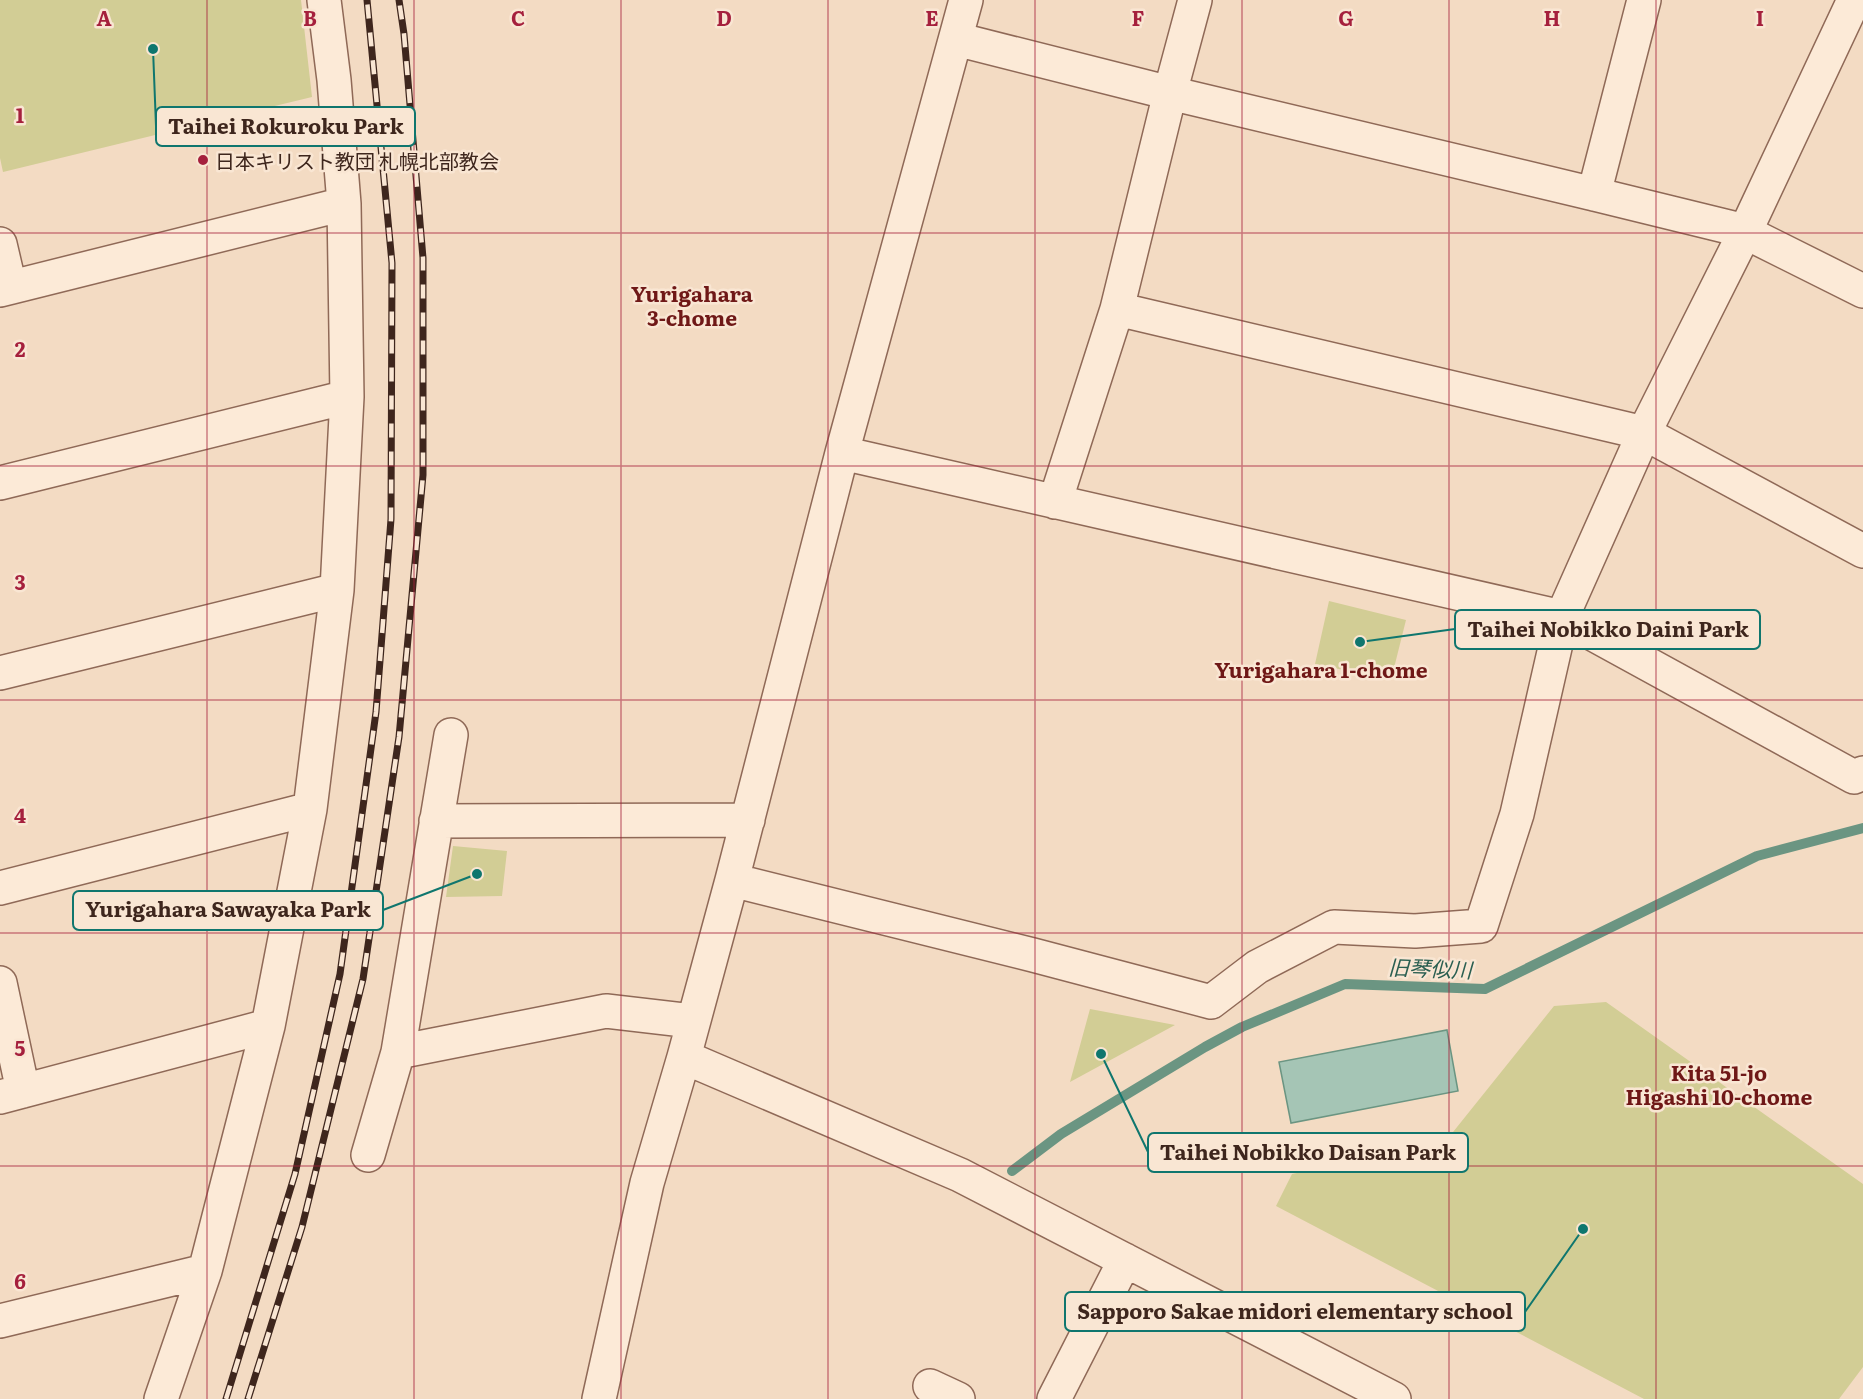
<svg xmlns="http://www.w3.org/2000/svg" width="1863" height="1399" viewBox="0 0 1863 1399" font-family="Literata,'Noto Sans JP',serif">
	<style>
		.green { fill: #d2cd95 }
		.water { fill: #a5c5b5; stroke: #6b9582; stroke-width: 1.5 }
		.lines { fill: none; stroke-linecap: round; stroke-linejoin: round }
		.stream { stroke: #6b9582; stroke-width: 10 }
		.minor-casing { stroke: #8f6957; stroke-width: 36 }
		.minor { stroke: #fcead7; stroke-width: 33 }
		.rail-casing { stroke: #3e261d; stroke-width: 7 }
		.rail { stroke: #f9e6d3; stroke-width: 4.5; stroke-dasharray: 14; stroke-linecap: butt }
		.grid { fill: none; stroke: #a5203d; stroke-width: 1.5; stroke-opacity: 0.55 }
		.poi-dot { fill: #a5203d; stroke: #f9e6d3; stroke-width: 2 }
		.labels { text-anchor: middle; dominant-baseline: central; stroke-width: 5; stroke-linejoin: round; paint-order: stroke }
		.poi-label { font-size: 20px; fill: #3e261d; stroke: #f9e6d3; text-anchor: start }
		.neighbourhood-label { font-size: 21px; font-weight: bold; fill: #6f1817; stroke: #f9e6d3 }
		.water-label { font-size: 21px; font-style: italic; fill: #2b5f51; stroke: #f9e6d3 }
		.grid-label { font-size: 20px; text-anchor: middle; font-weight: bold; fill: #a5203d; stroke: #f9e6d3; stroke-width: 5; stroke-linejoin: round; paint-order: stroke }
		.leader { fill: none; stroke: #0f766e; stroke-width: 2 }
		.callout-dot { fill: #0f766e; stroke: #f9e6d3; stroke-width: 2 }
		.callout { fill: #f9e6d3; stroke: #0f766e; stroke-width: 2 }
		.callout-label { font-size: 21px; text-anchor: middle; font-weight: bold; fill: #3e261d }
	</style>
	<rect width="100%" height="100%" fill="#f3dbc3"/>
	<!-- green -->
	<path class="green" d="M0,0H301L312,97L3,172L0,158Z
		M1329,601L1406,620L1391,680L1315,664Z
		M453,846L507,851L502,896L446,897Z
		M1606,1002L1863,1184V1367L1839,1399H1644L1276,1206L1292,1174L1445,1142L1554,1006Z
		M1090,1009L1175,1025L1070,1082Z"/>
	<!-- water -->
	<path class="water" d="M1447,1030L1458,1091L1291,1123L1279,1062Z"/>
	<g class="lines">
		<!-- stream -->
		<path class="stream" d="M1012,1171L1061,1134L1205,1047L1242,1027L1345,984L1485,989L1757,856L1863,828"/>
		<defs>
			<path id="minor" d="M956,39L1170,93L1594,194L1741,230L1863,291
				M1594,194L1644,0
				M0,244L10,287
				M0,290L344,204
				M1117,309L1644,433L1863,551
				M842,453L1562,617L1854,777L1863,773
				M0,483L347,397
				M1055,502L1117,309L1170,93L1195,0
				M0,673L337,590
				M436,821L748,820
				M732,880L1033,955L1211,1002L1257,967L1334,927L1415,931L1481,926L1517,814L1562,617L1644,433L1745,232L1854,0
				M0,888L310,809
				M0,983L23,1091
				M398,1052L606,1011L692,1021
				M684,1057L960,1175L1394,1399
				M0,1097L268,1026
				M368,1155L398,1052L451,735
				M0,1321L205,1271
				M930,1386L958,1399
				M161,1399L205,1271L268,1026L310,809L337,590L347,397L344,204L334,80L324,0
				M599,1399L647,1183L684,1057L732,880L842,453L966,0
				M1054,1399L1125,1260"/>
		</defs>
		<!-- minor casing -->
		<use href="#minor" class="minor-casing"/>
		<!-- minor -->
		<use href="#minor" class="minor"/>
		<defs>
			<path id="rail" d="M226,1399L295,1174L340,974L376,712L391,519L392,263L367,0
				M248,1399L302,1227L363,979L399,737L423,475V258L404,34L399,0"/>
		</defs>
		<!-- rail casing -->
		<use href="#rail" class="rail-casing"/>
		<!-- rail -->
		<use href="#rail" class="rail"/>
	</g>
	<!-- grid -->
	<path class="grid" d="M207,0V1399M414,0V1399M621,0V1399M828,0V1399M1035,0V1399M1242,0V1399M1449,0V1399M1656,0V1399M0,233H1863M0,466H1863M0,700H1863M0,933H1863M0,1166H1863"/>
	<!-- markers -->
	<circle class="poi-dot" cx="203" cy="160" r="6"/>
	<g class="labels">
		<!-- poi labels -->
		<g class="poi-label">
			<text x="215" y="160">日本キリスト教団 札幌北部教会</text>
		</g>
		<!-- neighbourhood labels -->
		<g class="neighbourhood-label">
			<text x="692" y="292">Yurigahara<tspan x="692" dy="24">3-chome</tspan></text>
			<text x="1321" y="668">Yurigahara 1-chome</text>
			<text x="1719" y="1071">Kita 51-jo<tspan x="1719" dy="24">Higashi 10-chome</tspan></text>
		</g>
		<!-- water labels -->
		<g class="water-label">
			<text transform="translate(1430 967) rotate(2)">旧琴似川</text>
		</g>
	</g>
	<g class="grid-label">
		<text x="104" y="26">A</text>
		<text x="310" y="26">B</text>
		<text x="518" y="26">C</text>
		<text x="724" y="26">D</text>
		<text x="932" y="26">E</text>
		<text x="1138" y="26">F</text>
		<text x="1346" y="26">G</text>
		<text x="1552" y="26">H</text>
		<text x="1760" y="26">I</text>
		<text x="20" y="123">1</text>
		<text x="20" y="357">2</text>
		<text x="20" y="590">3</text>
		<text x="20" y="823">4</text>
		<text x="20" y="1056">5</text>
		<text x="20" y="1289">6</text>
	</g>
	<!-- callouts -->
	<path class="leader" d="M153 49L156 126M1360 642L1455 629M477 874L383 910M1101 1054L1148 1152M1583 1229L1525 1312"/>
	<g class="callout-dot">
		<circle cx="153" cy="49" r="6"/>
		<circle cx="1360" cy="642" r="6"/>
		<circle cx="477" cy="874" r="6"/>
		<circle cx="1101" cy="1054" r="6"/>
		<circle cx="1583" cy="1229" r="6"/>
	</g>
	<g class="callout">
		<rect x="156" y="107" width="259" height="39" rx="6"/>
		<rect x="1455" y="610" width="305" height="39" rx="6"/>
		<rect x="73" y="891" width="310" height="39" rx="6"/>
		<rect x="1148" y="1133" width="320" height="39" rx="6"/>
		<rect x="1065" y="1292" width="460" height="39" rx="6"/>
	</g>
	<g class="callout-label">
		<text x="286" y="134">Taihei Rokuroku Park</text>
		<text x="1608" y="637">Taihei Nobikko Daini Park</text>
		<text x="228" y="917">Yurigahara Sawayaka Park</text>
		<text x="1308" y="1160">Taihei Nobikko Daisan Park</text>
		<text x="1295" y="1319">Sapporo Sakae midori elementary school</text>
	</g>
</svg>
